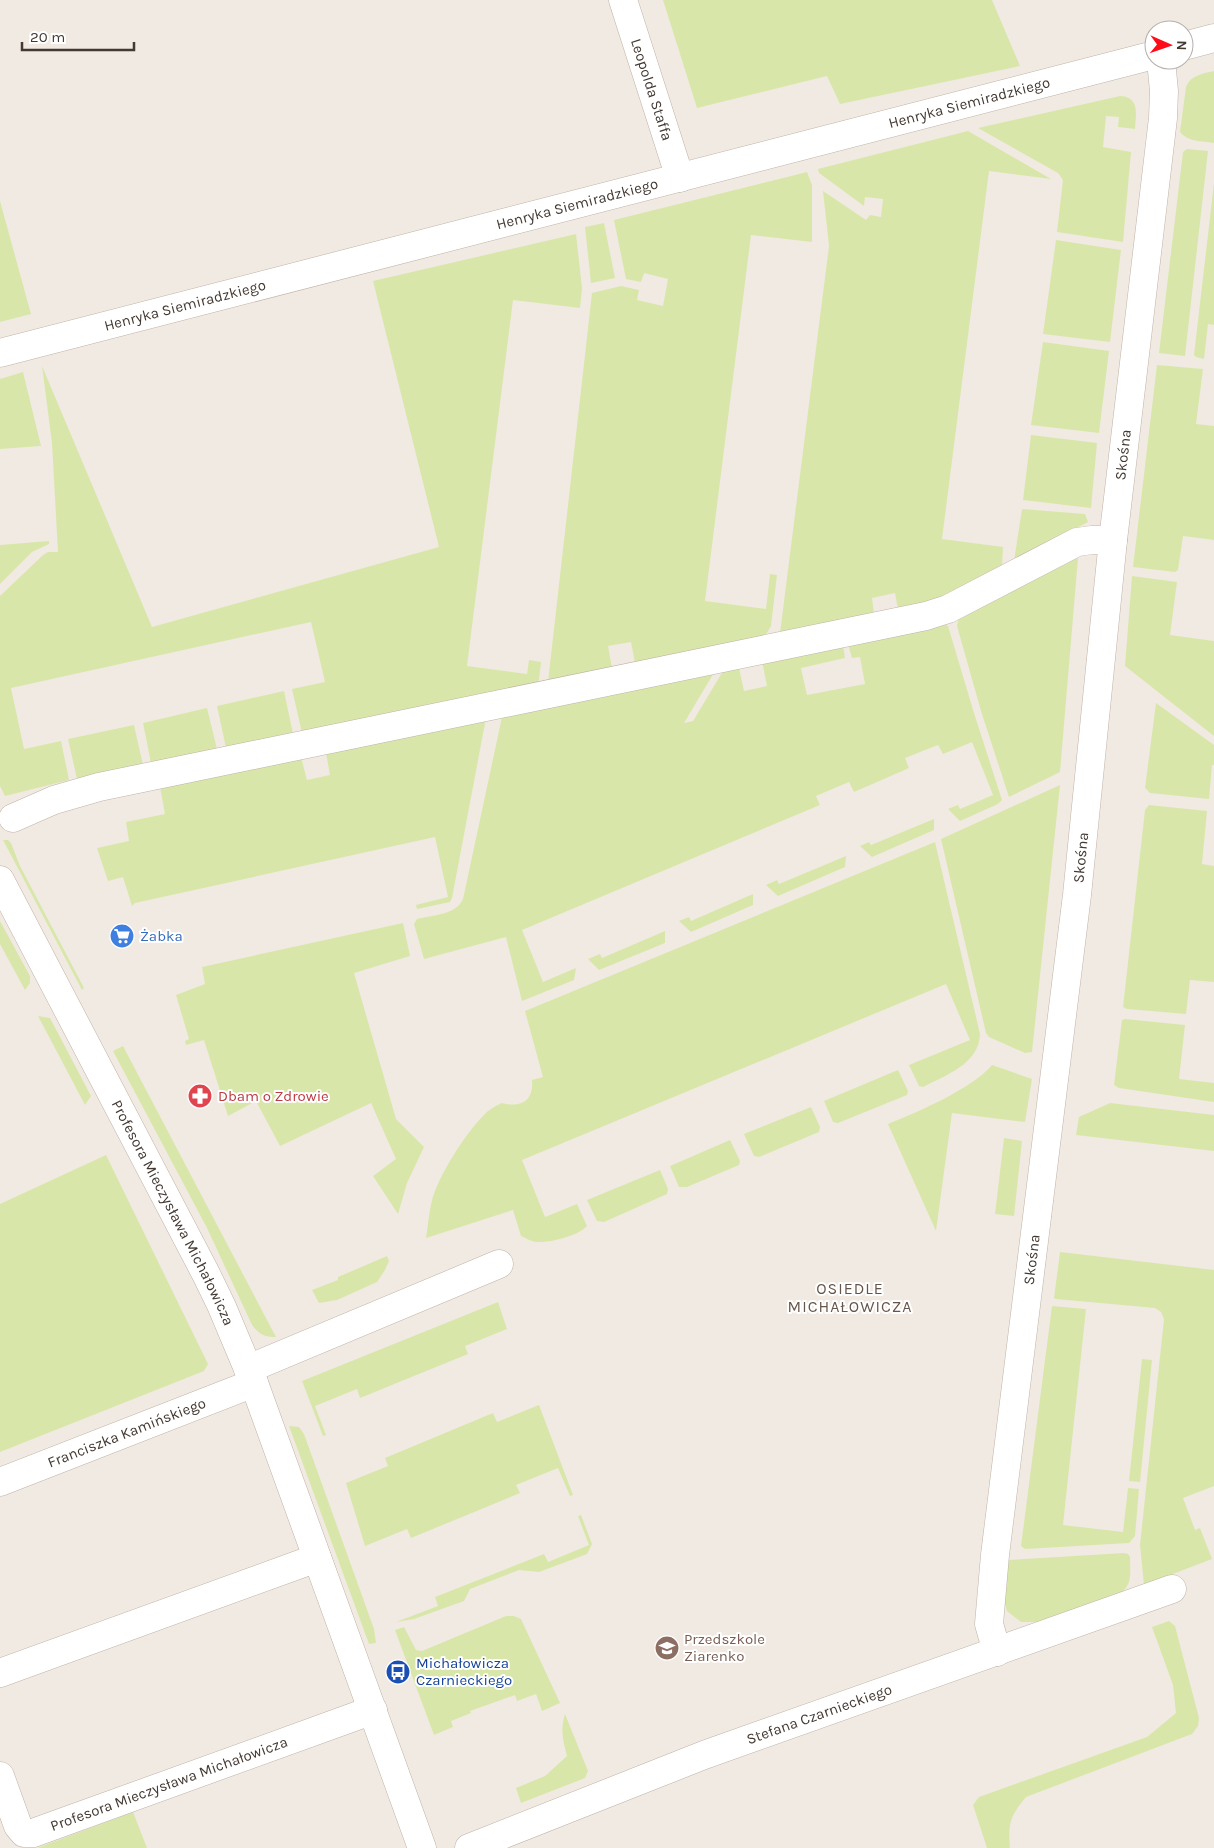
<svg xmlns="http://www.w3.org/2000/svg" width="1214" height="1848" viewBox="0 0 1214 1848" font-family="Karla,sans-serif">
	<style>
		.green { fill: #d8e7a9 }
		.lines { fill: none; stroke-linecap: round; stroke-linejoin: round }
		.pedestrian-casing { stroke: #c0b2a8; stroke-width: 29 }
		.minor-casing { stroke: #c0b2a8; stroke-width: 29 }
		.tertiary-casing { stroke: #c0b2a8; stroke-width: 29 }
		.pedestrian { stroke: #fff; stroke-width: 28 }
		.minor { stroke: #fff; stroke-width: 28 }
		.tertiary { stroke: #fff; stroke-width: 28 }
		.labels { text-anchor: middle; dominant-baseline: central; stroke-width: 4; stroke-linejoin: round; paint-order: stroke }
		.street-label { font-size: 15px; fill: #433933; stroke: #fff }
		.shop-label { font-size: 15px; fill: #366cbe; stroke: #fff; text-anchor: start }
		.health-label { font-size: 15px; fill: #be3a42; stroke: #fff; text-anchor: start }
		.education-label { font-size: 15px; fill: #785e54; stroke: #fff; text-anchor: start }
		.transit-label { font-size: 15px; fill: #164399; stroke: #fff; text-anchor: start }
		.neighbourhood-label { font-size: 16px; letter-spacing: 1px; fill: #66554a; stroke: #fff }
	</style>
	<rect width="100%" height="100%" fill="#f1eae2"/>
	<!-- green -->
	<path class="green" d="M663,0H992L1020,66L840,104L827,76L697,108Z
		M1214,71V143C1202,141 1188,142 1180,132L1186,87C1191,75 1202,74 1214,71Z
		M1120,96C1140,97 1136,114 1135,129L1118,127L1119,117L1106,116L1103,147L1131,152L1123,242L1057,232L1063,180L1058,173L978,128Z
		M968,131L1051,179L989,171L942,539L1003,547L1002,566L936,600L898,609L895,593L872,598L874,614L780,633L829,246L823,191L866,220L870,215L881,217L883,199L865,197L864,206L819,173L818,169Z
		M1187,149L1208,151L1185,356L1159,353L1183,152Z
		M807,172L812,185V242L751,235L705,601L766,609L770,574L777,575L771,626L767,633L760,637L635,663L631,642L608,646L612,668L548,682L592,293L621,286L639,290L637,300L663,306L668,279L644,273L641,282L626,279L614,220Z
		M1214,183V325L1208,324L1204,359L1196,357L1194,355Z
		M0,201L31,314L0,322Z
		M604,223L615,278L591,283L585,227Z
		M576,234L582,288L580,308L513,300L467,666L527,674L529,660L541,662L539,680L535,684L302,733L292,689L325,682L311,622L11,688L24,749L61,741L69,780L5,796L0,786V596L43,555L48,552H58L52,443L42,366L152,627L439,547L373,281Z
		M1056,240L1121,250L1110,342L1043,334Z
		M1043,342L1109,351L1099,433L1031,425Z
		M1157,365L1203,369L1196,424L1214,426V540L1183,536L1178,570L1175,572L1133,567Z
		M23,372L41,446L0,449V379Z
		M1031,435L1097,443L1091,508L1023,500Z
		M1022,509L1085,514L1088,522L1014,561Z
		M49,541V544L32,552L0,584V545Z
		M1078,558L1060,772L1009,797L981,711L957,626L959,617L1051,569Z
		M1132,576L1177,582L1170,635L1214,641V736L1125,666Z
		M942,623L948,626L974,713L1002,800L998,804L960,821L948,809L958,805L960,809L993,795L972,742L943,754L938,745L905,758L909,768L854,792L849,782L816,796L820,805L522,930L543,982L576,968L574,980L522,1001L506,937L424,959L414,924L417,919C433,915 456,915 463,899L502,717L715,671L684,723L693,721L723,671L739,668L744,691L767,686L762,661L843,645L845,658L801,668L807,695L865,684L860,657L852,658L848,644Z
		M284,691L293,734L226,748L217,706Z
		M1156,703L1214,745V765H1212L1209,799L1150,793L1145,788Z
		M207,708L217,749L151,763L143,723Z
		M486,718L452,898L450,902L417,909L416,905L448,897L435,837L135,903L132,906L123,877L108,881L97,848L129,841L126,822L165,814L160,787L301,757L307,780L330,775L326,753Z
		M134,725L143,765L77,779L68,739Z
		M1060,785L1032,1052L1025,1053L989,1037L986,1033L941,839Z
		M1149,805L1207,811L1202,864L1214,866V982L1190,980L1186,1014L1127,1009L1123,1007L1145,810Z
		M934,819V830L872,857L860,846L869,842L871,845Z
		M3,840H8L11,843L20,866L84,988L82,990Z
		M935,842L980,1034C979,1064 946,1075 923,1087L919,1086L909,1065L970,1040L946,984L522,1160L545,1217L577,1204L587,1226C579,1236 544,1245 532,1241C528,1240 524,1237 521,1236L513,1210L426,1238C428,1226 429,1212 432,1200C439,1175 465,1134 483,1116C488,1110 495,1106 502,1103C521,1108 534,1101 532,1080L543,1077L525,1011Z
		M846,856L845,867L778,896L766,885L777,880L779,884Z
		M753,894V905L691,932L679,921L689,917L691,921Z
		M0,921L30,976V983L25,990L0,944Z
		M403,923L410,956L354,973L396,1119L424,1147L407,1183L398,1214L373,1176L396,1159L371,1103L280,1146L256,1101L228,1116L204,1040L186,1045L185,1041L189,1039L176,995L205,984L202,967Z
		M665,931V943L599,970L588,959L600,954L602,958Z
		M38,1016L50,1018L91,1096L85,1105Z
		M1125,1019L1185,1025L1179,1079L1214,1083V1102L1119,1088L1114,1085L1122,1020Z
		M123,1046L276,1337C264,1337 259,1334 252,1325L207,1228L113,1051Z
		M992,1065L1032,1079L1025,1122L952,1113L936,1231L888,1124C918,1112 973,1088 992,1065Z
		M898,1070L908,1091L907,1095L838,1123L833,1122L824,1101Z
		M1110,1103L1214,1115V1151L1076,1135L1079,1117Z
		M811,1107L820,1127L819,1132L759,1157L754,1156L744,1134Z
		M1004,1138L1022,1141L1014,1216L995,1214Z
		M730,1140L740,1161L739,1165L687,1187H679L670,1166Z
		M106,1155L208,1364L204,1371L0,1452V1204Z
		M660,1170L668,1189L667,1194L604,1222L597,1221L587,1200Z
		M1060,1252L1214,1270V1486L1183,1498L1195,1530L1200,1528L1212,1559L1144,1585L1140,1545L1164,1319L1161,1312L1155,1308L1056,1299L1054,1298Z
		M387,1256L389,1261L385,1270L377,1282L337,1300L319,1303L312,1290L338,1280V1277Z
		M498,1302L507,1329L465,1346L468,1354L360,1398L357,1389L315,1406L326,1435L323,1436L302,1381Z
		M1052,1306L1086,1309L1063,1525L1123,1532L1128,1488L1139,1489L1135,1536L1129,1543L1025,1549L1021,1546Z
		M1142,1359L1152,1360L1140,1482L1129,1481Z
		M539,1405L573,1495L570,1496L558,1468L516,1485L520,1493L411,1538L407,1529L365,1546L346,1483L388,1466L385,1458L493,1413L497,1422Z
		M289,1426L299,1427L304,1434L374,1629L376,1643L369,1644Z
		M581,1515L592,1544L587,1554L539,1572L519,1570L470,1589L464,1601L414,1619L396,1622L438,1606L435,1597L544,1554L548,1562L589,1545L578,1516Z
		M1124,1553L1128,1554L1130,1557C1130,1572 1133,1584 1120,1594L1039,1622H1021L1007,1611L1004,1601L1008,1560Z
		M506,1616H514L521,1619L560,1703L542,1711L536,1694L517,1701L515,1695L470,1711L471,1713L451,1721L453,1727L434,1735L395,1630L404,1627L416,1650L422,1651Z
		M1169,1621L1175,1626L1199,1718L1198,1726L1192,1734L1026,1797C1010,1816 1008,1823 1010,1848H987L973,1805L979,1797L1147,1737L1176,1713L1173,1685L1152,1627Z
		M565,1714L588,1771L585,1778L521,1803L516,1788L545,1776L567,1756C563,1741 560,1730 565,1714Z
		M133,1812L147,1848H37Z"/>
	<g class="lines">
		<defs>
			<path id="pedestrian" d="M13,818L54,800L99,787L926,616L948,609L1077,542L1092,540H1113"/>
			<g id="minor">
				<path id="s1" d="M623,0L680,178"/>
				<path d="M1184,46L1214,38"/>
				<path id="s2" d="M0,353L1154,55"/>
				<path d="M248,1369L499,1264"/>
				<path id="s3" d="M0,1482L254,1383"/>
				<path id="s4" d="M997,1652L989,1624L995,1555L1077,895L1113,540L1163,118L1164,91L1161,60"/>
				<path d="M0,1673L317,1558"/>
				<path id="s5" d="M0,1776L18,1826L24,1833H33L373,1710"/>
				<path id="s6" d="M469,1848L704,1755L1172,1589"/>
			</g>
			<g id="tertiary">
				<path id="s7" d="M0,880L206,1274L222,1307L254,1383L422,1848"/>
			</g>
		</defs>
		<!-- pedestrian casing -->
		<use href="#pedestrian" class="pedestrian-casing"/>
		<!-- minor casing -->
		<use href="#minor" class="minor-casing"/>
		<!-- tertiary casing -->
		<use href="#tertiary" class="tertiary-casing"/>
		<!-- pedestrian -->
		<use href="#pedestrian" class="pedestrian"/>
		<!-- minor -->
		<use href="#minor" class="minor"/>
		<!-- tertiary -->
		<use href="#tertiary" class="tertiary"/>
	</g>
	<!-- icons -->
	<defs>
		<symbol id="supermarket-disc" viewBox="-11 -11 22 22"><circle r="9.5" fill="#3f7fe0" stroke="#fff"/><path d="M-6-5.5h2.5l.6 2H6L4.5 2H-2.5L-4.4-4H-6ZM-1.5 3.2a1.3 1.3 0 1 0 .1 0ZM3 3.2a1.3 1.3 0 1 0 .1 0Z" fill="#fff"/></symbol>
		<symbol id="pharmacy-disc" viewBox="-11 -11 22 22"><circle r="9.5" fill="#e0444e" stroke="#fff"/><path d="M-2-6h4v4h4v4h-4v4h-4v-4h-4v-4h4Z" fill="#fff"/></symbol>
		<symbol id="school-disc" viewBox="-11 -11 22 22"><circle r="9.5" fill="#8d6e63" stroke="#fff"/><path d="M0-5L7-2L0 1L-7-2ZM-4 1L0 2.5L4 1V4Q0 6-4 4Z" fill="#fff"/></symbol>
		<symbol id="bus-disc" viewBox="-11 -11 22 22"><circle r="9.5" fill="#1a4fb4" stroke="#fff"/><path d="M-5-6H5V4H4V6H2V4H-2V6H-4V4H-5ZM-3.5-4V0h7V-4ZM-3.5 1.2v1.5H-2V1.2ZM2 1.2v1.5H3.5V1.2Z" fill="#fff"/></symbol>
	</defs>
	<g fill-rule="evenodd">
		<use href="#supermarket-disc" x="108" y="922" width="28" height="28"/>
		<use href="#pharmacy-disc" x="186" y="1082" width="28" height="28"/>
		<use href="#school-disc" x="653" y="1634" width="28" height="28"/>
		<use href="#bus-disc" x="384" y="1658" width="28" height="28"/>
	</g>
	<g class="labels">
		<!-- street labels -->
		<g class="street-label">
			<text stroke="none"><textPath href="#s1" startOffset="94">Leopolda Staffa</textPath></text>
			<text stroke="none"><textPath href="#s2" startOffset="1001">Henryka Siemiradzkiego</textPath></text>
			<text stroke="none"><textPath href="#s2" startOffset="596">Henryka Siemiradzkiego</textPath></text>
			<text stroke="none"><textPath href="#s2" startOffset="191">Henryka Siemiradzkiego</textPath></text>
			<text stroke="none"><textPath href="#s4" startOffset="1206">Skośna</textPath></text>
			<text stroke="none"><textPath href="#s4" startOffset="801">Skośna</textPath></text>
			<text stroke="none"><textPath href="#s7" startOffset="375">Profesora Mieczysława Michałowicza</textPath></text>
			<text stroke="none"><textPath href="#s4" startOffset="396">Skośna</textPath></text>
			<text stroke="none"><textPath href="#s3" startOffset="136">Franciszka Kamińskiego</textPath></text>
			<text stroke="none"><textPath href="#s6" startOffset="375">Stefana Czarnieckiego</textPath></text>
			<text stroke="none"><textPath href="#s5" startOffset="216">Profesora Mieczysława Michałowicza</textPath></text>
		</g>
		<!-- shop labels -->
		<g class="shop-label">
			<text x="140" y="936">Żabka</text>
		</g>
		<!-- health labels -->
		<g class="health-label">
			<text x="218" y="1096">Dbam o Zdrowie</text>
		</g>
		<!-- education labels -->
		<g class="education-label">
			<text x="684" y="1639">Przedszkole<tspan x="684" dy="17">Ziarenko</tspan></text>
		</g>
		<!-- transit labels -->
		<g class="transit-label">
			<text x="416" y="1663">Michałowicza<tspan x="416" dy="17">Czarnieckiego</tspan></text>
		</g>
		<!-- neighbourhood labels -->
		<g class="neighbourhood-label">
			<text x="850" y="1288">OSIEDLE<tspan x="850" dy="18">MICHAŁOWICZA</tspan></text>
		</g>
	</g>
	<!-- north arrow -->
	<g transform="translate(1169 45) rotate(92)"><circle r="24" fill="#ffffff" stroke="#b4b0ad"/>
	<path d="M0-4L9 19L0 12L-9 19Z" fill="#fe0c18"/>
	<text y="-8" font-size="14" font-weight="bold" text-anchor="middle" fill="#433933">N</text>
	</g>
	<!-- scale -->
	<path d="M22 42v8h112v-8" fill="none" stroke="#433933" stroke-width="2.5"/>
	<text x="30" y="42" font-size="15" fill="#433933" stroke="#ffffff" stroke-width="4" paint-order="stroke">20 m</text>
</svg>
